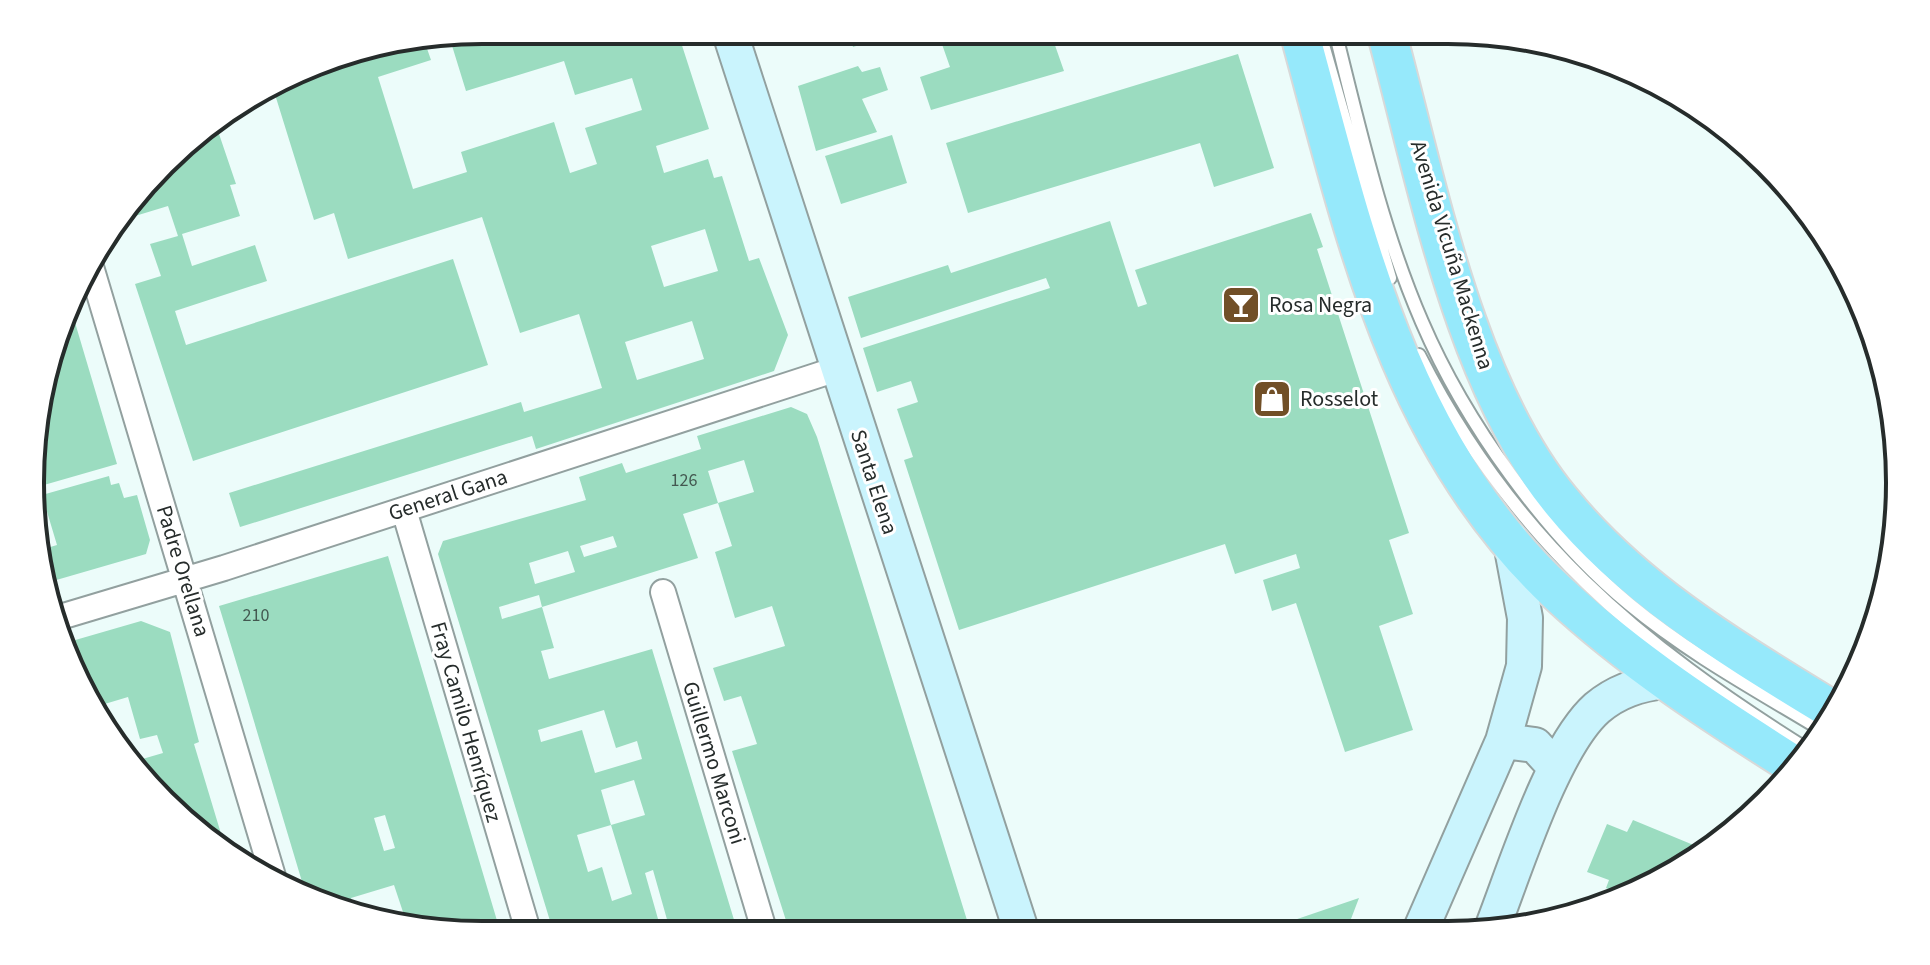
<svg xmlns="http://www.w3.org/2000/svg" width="1930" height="965" viewBox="0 0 1930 965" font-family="'Source Sans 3',sans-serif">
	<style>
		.building { fill: #9bdcc0; fill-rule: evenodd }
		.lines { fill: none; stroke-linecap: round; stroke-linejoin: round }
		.lane-casing { stroke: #92a09f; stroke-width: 16 }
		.street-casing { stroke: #92a09f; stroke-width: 28 }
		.secondary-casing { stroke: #92a09f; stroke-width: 38 }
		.primary-casing { stroke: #d8d9d9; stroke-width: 42 }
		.lane { stroke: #fff; stroke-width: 12 }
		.street { stroke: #fff; stroke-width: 24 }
		.secondary { stroke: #caf4fd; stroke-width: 34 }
		.primary { stroke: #96e9fb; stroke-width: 38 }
		.labels { text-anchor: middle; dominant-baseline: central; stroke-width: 6; stroke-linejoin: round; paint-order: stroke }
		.number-label { font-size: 18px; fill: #435850 }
		.street-label { font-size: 22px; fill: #262c2b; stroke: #fff }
		.poi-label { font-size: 22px; fill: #262c2b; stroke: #fff; text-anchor: start }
		.rim { fill: none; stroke: #262c2b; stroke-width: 4 }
	</style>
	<rect width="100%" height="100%" fill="#ecfcfa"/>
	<!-- building -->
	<path class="building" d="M482,30H677L709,129L656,146L664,173L708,159L714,178L722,176L749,261L759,258L788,335L774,371L536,449L532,436L240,527L229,493L521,402L524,412L602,388L579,314L520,333L482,217L348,259L334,213L314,220L273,88L337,54L424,40L431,60L378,77L413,189L467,172L461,152L554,122L570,173L597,164L585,128L642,110L632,78L575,95L564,61L466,91L449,36ZM705,229L718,271L664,287L651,246ZM692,321L704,359L637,380L625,342Z
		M849,30H903V31L853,47Z
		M937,30L1050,31L1064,71L931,110L920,77L950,67Z
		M1238,54L1274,168L1214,187L1200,143L968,213L946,143Z
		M858,66L862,72L880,67L888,90L862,99L877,132L816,151L798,86Z
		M224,115L226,123L201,131L207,124Z
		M218,131L236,184L230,185L240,216L182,234L192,266L255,245L267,281L175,311L186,345L453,259L488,365L193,461L135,284L161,276L150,244L178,236L168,206L122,220L194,139Z
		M892,135L907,183L841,204L825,156Z
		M1311,213L1323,247L1317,249L1409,533L1389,540L1413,614L1379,626L1413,730L1345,752L1296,603L1272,611L1263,580L1300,568L1296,554L1235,574L1225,544L959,630L904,460L913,457L897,409L918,402L911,381L877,392L863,348L1050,288L1046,278L861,338L848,297L948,265L951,273L1110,221L1138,307L1147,304L1135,270Z
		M71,309L117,464L37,487L39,394Z
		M791,407L807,414L817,437L971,933H790L732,751L757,744L741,696L724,701L713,668L785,646L772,606L735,618L715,552L732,546L718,503L683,514L698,558L542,607L554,648L541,651L549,679L652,649L738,933H685L681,919L668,923L653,870L645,873L660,926L641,934H554L438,554L443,541L586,500L579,477L622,463L626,473L701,449L697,436ZM744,460L754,492L718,503L708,471ZM613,536L617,547L584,557L580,546ZM568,551L575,572L535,584L529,563ZM539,595L542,607L502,619L499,607ZM604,710L616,748L637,741L642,759L595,773L582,730L541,742L538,730ZM634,780L645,815L611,825L601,790ZM611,825L632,894L612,901L602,867L588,872L577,835Z
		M109,476L111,485L119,483L124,498L137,495L150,540L146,554L46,583L37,551L57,545L42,495Z
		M388,556L459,793L501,934H453L406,921L394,885L351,898L354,908L306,895L244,688L219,606ZM385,815L395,848L384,851L374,818Z
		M141,621L170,632L199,742L194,744L225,847L162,802L144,777L139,760L163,753L157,735L140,739L128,697L98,706L100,715L76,682L65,643Z
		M1633,820L1708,851L1624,896L1606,888L1609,880L1587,872L1607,824L1627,832Z
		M1359,898L1346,932H1262V931Z"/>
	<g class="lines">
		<defs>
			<path id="lane" d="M1319,31L1390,278
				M1335,31C1359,127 1382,230 1422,322C1465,422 1545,534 1629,604C1688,653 1756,690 1822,730
				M1419,355C1511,537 1638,644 1808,750"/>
			<path id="street" d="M89,260L275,883
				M404,510L529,934
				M663,592L765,933
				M57,618L224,568L837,369"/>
			<path id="secondary" d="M729,30L1022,933
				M1503,741L1535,745L1556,768
				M1420,931L1503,741L1524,666L1525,618L1510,538
				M1491,931C1514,873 1552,748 1597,708C1617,691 1639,684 1665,681"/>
			<path id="primary" d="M1299,31C1354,232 1398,444 1558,593C1631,661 1713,714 1797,767
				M1386,31C1426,177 1463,383 1561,501C1635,592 1736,651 1834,711"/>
		</defs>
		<!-- lane casing -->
		<use href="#lane" class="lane-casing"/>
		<!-- street casing -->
		<use href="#street" class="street-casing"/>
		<!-- secondary casing -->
		<use href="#secondary" class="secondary-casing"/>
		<!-- primary casing -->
		<use href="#primary" class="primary-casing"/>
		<!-- lane -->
		<use href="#lane" class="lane"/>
		<!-- street -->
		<use href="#street" class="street"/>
		<!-- secondary -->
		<use href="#secondary" class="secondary"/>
		<!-- primary -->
		<use href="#primary" class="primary"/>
	</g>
	<!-- icons -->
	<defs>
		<symbol id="bar-square" viewBox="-11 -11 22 22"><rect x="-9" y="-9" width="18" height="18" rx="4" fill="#714f27" stroke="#fff"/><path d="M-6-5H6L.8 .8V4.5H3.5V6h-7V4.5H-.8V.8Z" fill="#fff"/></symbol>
		<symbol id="shop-square" viewBox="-11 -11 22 22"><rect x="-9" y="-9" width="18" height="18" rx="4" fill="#714f27" stroke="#fff"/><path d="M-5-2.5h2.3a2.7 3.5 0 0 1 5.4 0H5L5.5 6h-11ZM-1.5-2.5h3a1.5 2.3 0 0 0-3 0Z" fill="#fff"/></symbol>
	</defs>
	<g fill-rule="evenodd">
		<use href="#bar-square" x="1219" y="283" width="44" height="44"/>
		<use href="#shop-square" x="1250" y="377" width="44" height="44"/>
	</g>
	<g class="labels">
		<!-- number labels -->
		<g class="number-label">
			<text x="684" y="480">126</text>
			<text x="256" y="615">210</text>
		</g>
		<!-- street labels -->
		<g class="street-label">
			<text transform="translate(1452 255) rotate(73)">Avenida Vicuña Mackenna</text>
			<text transform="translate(874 482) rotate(72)">Santa Elena</text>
			<text transform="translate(448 495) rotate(-18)">General Gana</text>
			<text transform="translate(183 571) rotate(73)">Padre Orellana</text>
			<text transform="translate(466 722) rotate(74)">Fray Camilo Henríquez</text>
			<text transform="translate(714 763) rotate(73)">Guillermo Marconi</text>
		</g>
		<!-- poi labels -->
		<g class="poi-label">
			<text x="1269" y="305">Rosa Negra</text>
			<text x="1300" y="399">Rosselot</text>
		</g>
	</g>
	<!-- crop -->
	<path d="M0 0H1930V965H0ZM482 44H1448A438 438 0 0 1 1886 482V483A438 438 0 0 1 1448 921H482A438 438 0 0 1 44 483V482A438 438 0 0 1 482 44Z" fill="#fff" fill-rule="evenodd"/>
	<path class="rim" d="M482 44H1448A438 438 0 0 1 1886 482V483A438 438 0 0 1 1448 921H482A438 438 0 0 1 44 483V482A438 438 0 0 1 482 44Z"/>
</svg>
